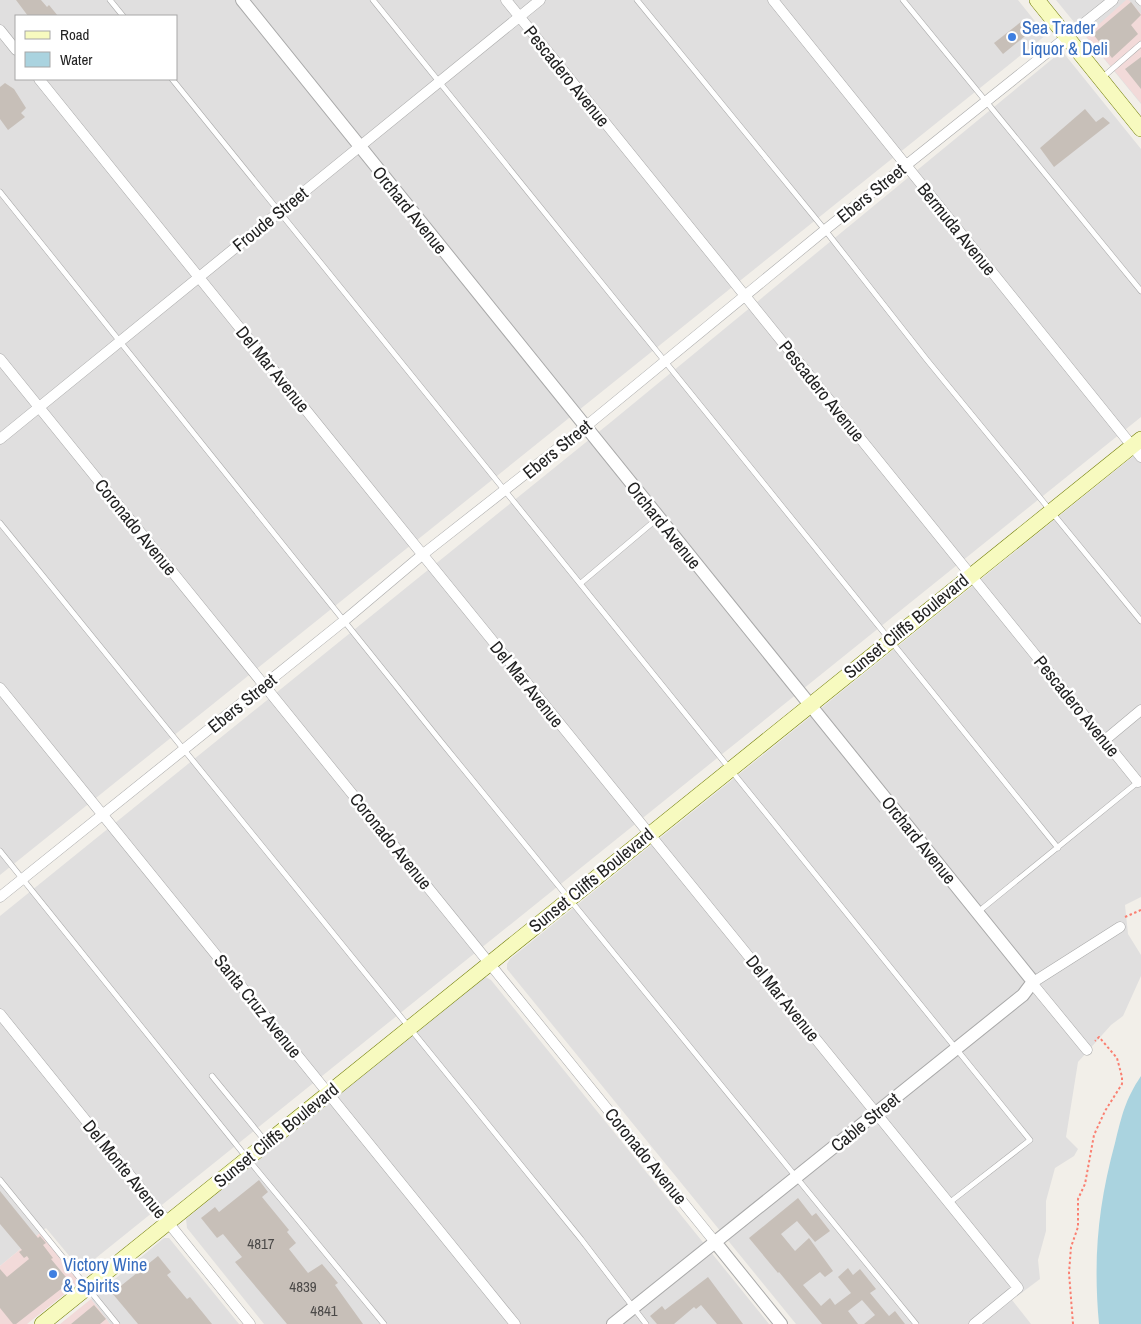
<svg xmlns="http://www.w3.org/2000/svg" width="1141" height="1324" viewBox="0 0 1141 1324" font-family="'Archivo Narrow',sans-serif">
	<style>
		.residential { fill: #e0dfdf; fill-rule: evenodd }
		.commercial { fill: #f2dad9 }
		.water { fill: #aad3df }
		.building { fill: #c7bfb8 }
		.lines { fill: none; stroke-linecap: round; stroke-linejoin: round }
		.service-casing { stroke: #a9a9a9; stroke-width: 6 }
		.minor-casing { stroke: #a9a9a9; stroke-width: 11 }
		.tertiary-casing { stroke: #a9a9a9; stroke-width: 14 }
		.secondary-casing { stroke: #707d05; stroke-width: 16 }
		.path { stroke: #fa8072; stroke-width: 2; stroke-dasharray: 2.5 2.5; stroke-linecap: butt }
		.service { stroke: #fff; stroke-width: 5 }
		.minor { stroke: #fff; stroke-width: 10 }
		.tertiary { stroke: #fff; stroke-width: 12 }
		.secondary { stroke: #f7fabf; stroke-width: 15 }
		.shop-dot { fill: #3f7fe0; stroke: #fff; stroke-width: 2 }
		.labels { text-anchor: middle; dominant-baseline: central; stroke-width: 5; stroke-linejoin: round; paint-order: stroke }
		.number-label { font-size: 15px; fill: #4b4948 }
		.shop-label { font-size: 18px; fill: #366cbe; stroke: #fff; text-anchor: start }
		.street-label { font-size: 18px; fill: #222; stroke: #fff }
	</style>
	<rect width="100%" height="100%" fill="#f2efe9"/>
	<!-- residential -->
	<path class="residential" d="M0,0H1018L1046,35L0,875ZM16,16H176V79H16Z
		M1056,0H1141V104Z
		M1062,51L1141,149V417L81,1270L46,1228L0,1266V916L611,422Z
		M1141,450V897L1125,905L1128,934L1141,955V976L1123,1016L1111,1025L1078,1062L1066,1137L1078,1149L1074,1156L1055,1168L1046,1201V1231L1038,1260L1040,1279L1012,1300L1031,1324H796L507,969V964L510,959Z
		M484,976L491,980L769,1324H264L187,1228L186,1219Z
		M164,1238H169L239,1324H110L91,1299Z"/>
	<!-- commercial -->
	<path class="commercial" d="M1126,0H1129L1141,14V103L1086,36Z
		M40,1233L80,1282L27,1324H0V1266Z
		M91,1299L110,1324H60Z"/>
	<!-- water -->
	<path class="water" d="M1141,1076V1324H1099C1093,1258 1098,1206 1115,1143C1122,1115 1125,1100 1141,1076Z"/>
	<!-- building -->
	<path class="building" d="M16,0H41L47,7L49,5L58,16H28Z
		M1131,2L1141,15L1131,25L1138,34L1112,58L1093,34Z
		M1022,21L1030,32L1003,54L994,43Z
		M1141,57V89L1125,69Z
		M5,83L14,89L26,108L21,113L25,117L8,130L0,119V87Z
		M1085,109L1096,122L1103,117L1110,123L1054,167L1040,148Z
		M259,1180L268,1192L262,1197L289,1230L287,1232L296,1243L289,1249L308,1273L322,1264L338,1283L335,1285L363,1324H287L235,1262L242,1257L223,1234L217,1238L201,1218L215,1207L219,1212Z
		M0,1191L38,1238L40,1236L46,1243L43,1245L53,1258L51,1259L70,1282L16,1324H13L0,1308V1269L7,1277L29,1259L27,1256L24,1258L19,1252L22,1250L0,1224Z
		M798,1198L812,1216L816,1213L830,1231L815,1242L797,1221L781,1234L795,1251L809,1238L833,1271L825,1277L820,1272L803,1285L821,1306L830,1298L835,1305L851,1293L838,1277L848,1268L853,1275L860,1269L876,1289L870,1293L889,1316L895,1311L905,1324H864L875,1315L862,1300L848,1311L858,1324H822L779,1272L778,1273L749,1238Z
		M158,1256L171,1272L167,1275L187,1299L190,1297L212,1324H138L112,1293Z
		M708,1277L743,1324H717L701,1305L696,1309L694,1307L674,1324H657L650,1316L662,1306L665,1310Z
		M94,1305L106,1319L100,1324H71Z"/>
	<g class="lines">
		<defs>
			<path id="service" d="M110,0L123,16
				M373,0L1058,848
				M637,0L825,230L927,360L1141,621
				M903,0L1141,291
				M1138,0L1141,3
				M1103,77L1141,44
				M172,79L1030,1140L949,1203
				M0,192L438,738L916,1324
				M0,523L581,1239L646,1324
				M581,583L658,518
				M0,851L247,1158L384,1324
				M978,912L1138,782
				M212,1076L266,1142
				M0,1180L117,1324"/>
			<path id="minor" d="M506,0L1138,782
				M773,0L1141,457
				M0,30L16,50
				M39,79L414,544L1018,1288L974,1324
				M0,359L715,1242
				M0,439L540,0
				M0,688L515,1324
				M1105,740L1141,710
				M0,897L345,620L422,555L585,427L825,230L1113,0
				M0,1014L250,1324
				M1087,1050L1032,983L1120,927"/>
			<path id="tertiary" d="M242,0L1031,979L1032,983L1023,995L613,1324
				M715,1242L781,1324"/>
			<path id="secondary" d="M1037,0L1141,129
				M42,1324L1141,439"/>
		</defs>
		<!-- service casing -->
		<use href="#service" class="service-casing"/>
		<!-- minor casing -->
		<use href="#minor" class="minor-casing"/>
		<!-- tertiary casing -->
		<use href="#tertiary" class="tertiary-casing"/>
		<!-- secondary casing -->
		<use href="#secondary" class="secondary-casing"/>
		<!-- path -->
		<path class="path" d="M1125,917L1141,910
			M1073,1324L1069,1273L1071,1247L1078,1227V1199L1085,1184L1094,1135L1105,1111L1122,1084V1077L1117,1058L1099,1037L1095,1041"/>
		<!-- service -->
		<use href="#service" class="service"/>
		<!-- minor -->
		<use href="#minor" class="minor"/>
		<!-- tertiary -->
		<use href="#tertiary" class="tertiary"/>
		<!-- secondary -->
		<use href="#secondary" class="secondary"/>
	</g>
	<!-- markers -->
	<g class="shop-dot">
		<circle cx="1012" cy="37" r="5"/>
		<circle cx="53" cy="1274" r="5"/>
	</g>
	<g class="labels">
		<!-- number labels -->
		<g class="number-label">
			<text x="261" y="1243">4817</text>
			<text x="303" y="1286">4839</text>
			<text x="324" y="1310">4841</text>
		</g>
		<!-- shop labels -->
		<g class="shop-label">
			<text x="1022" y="27">Sea Trader<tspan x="1022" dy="21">Liquor &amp; Deli</tspan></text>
			<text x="63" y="1264">Victory Wine<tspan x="63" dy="21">&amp; Spirits</tspan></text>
		</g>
		<!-- street labels -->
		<g class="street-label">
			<text transform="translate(567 76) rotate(51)">Pescadero Avenue</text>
			<text transform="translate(871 193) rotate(-39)">Ebers Street</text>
			<text transform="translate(410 210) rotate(51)">Orchard Avenue</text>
			<text transform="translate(270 219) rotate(-39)">Froude Street</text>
			<text transform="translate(957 229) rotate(51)">Bermuda Avenue</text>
			<text transform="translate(273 369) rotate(51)">Del Mar Avenue</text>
			<text transform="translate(822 391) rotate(51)">Pescadero Avenue</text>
			<text transform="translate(557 449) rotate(-39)">Ebers Street</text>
			<text transform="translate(664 525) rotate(51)">Orchard Avenue</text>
			<text transform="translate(136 527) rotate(51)">Coronado Avenue</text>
			<text transform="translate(906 626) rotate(-39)">Sunset Cliffs Boulevard</text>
			<text transform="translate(527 684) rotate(51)">Del Mar Avenue</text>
			<text transform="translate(242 703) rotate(-39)">Ebers Street</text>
			<text transform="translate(1077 706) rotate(51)">Pescadero Avenue</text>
			<text transform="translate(919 840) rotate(51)">Orchard Avenue</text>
			<text transform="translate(391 841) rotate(51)">Coronado Avenue</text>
			<text transform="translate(591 880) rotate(-39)">Sunset Cliffs Boulevard</text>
			<text transform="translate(783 998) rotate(51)">Del Mar Avenue</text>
			<text transform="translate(258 1006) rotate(51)">Santa Cruz Avenue</text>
			<text transform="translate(865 1122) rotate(-39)">Cable Street</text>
			<text transform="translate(276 1135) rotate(-39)">Sunset Cliffs Boulevard</text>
			<text transform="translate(646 1156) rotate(51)">Coronado Avenue</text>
			<text transform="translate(125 1169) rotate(51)">Del Monte Avenue</text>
		</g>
	</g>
	<!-- legend -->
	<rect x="15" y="15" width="162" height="65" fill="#ffffff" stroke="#a7a7a7"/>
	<rect x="25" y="31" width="25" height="8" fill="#f7fabf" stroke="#a7a7a7"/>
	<text x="60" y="40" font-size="15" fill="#222222">Road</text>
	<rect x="25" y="52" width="25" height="15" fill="#aad3df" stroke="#a7a7a7"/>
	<text x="60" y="65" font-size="15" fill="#222222">Water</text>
</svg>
